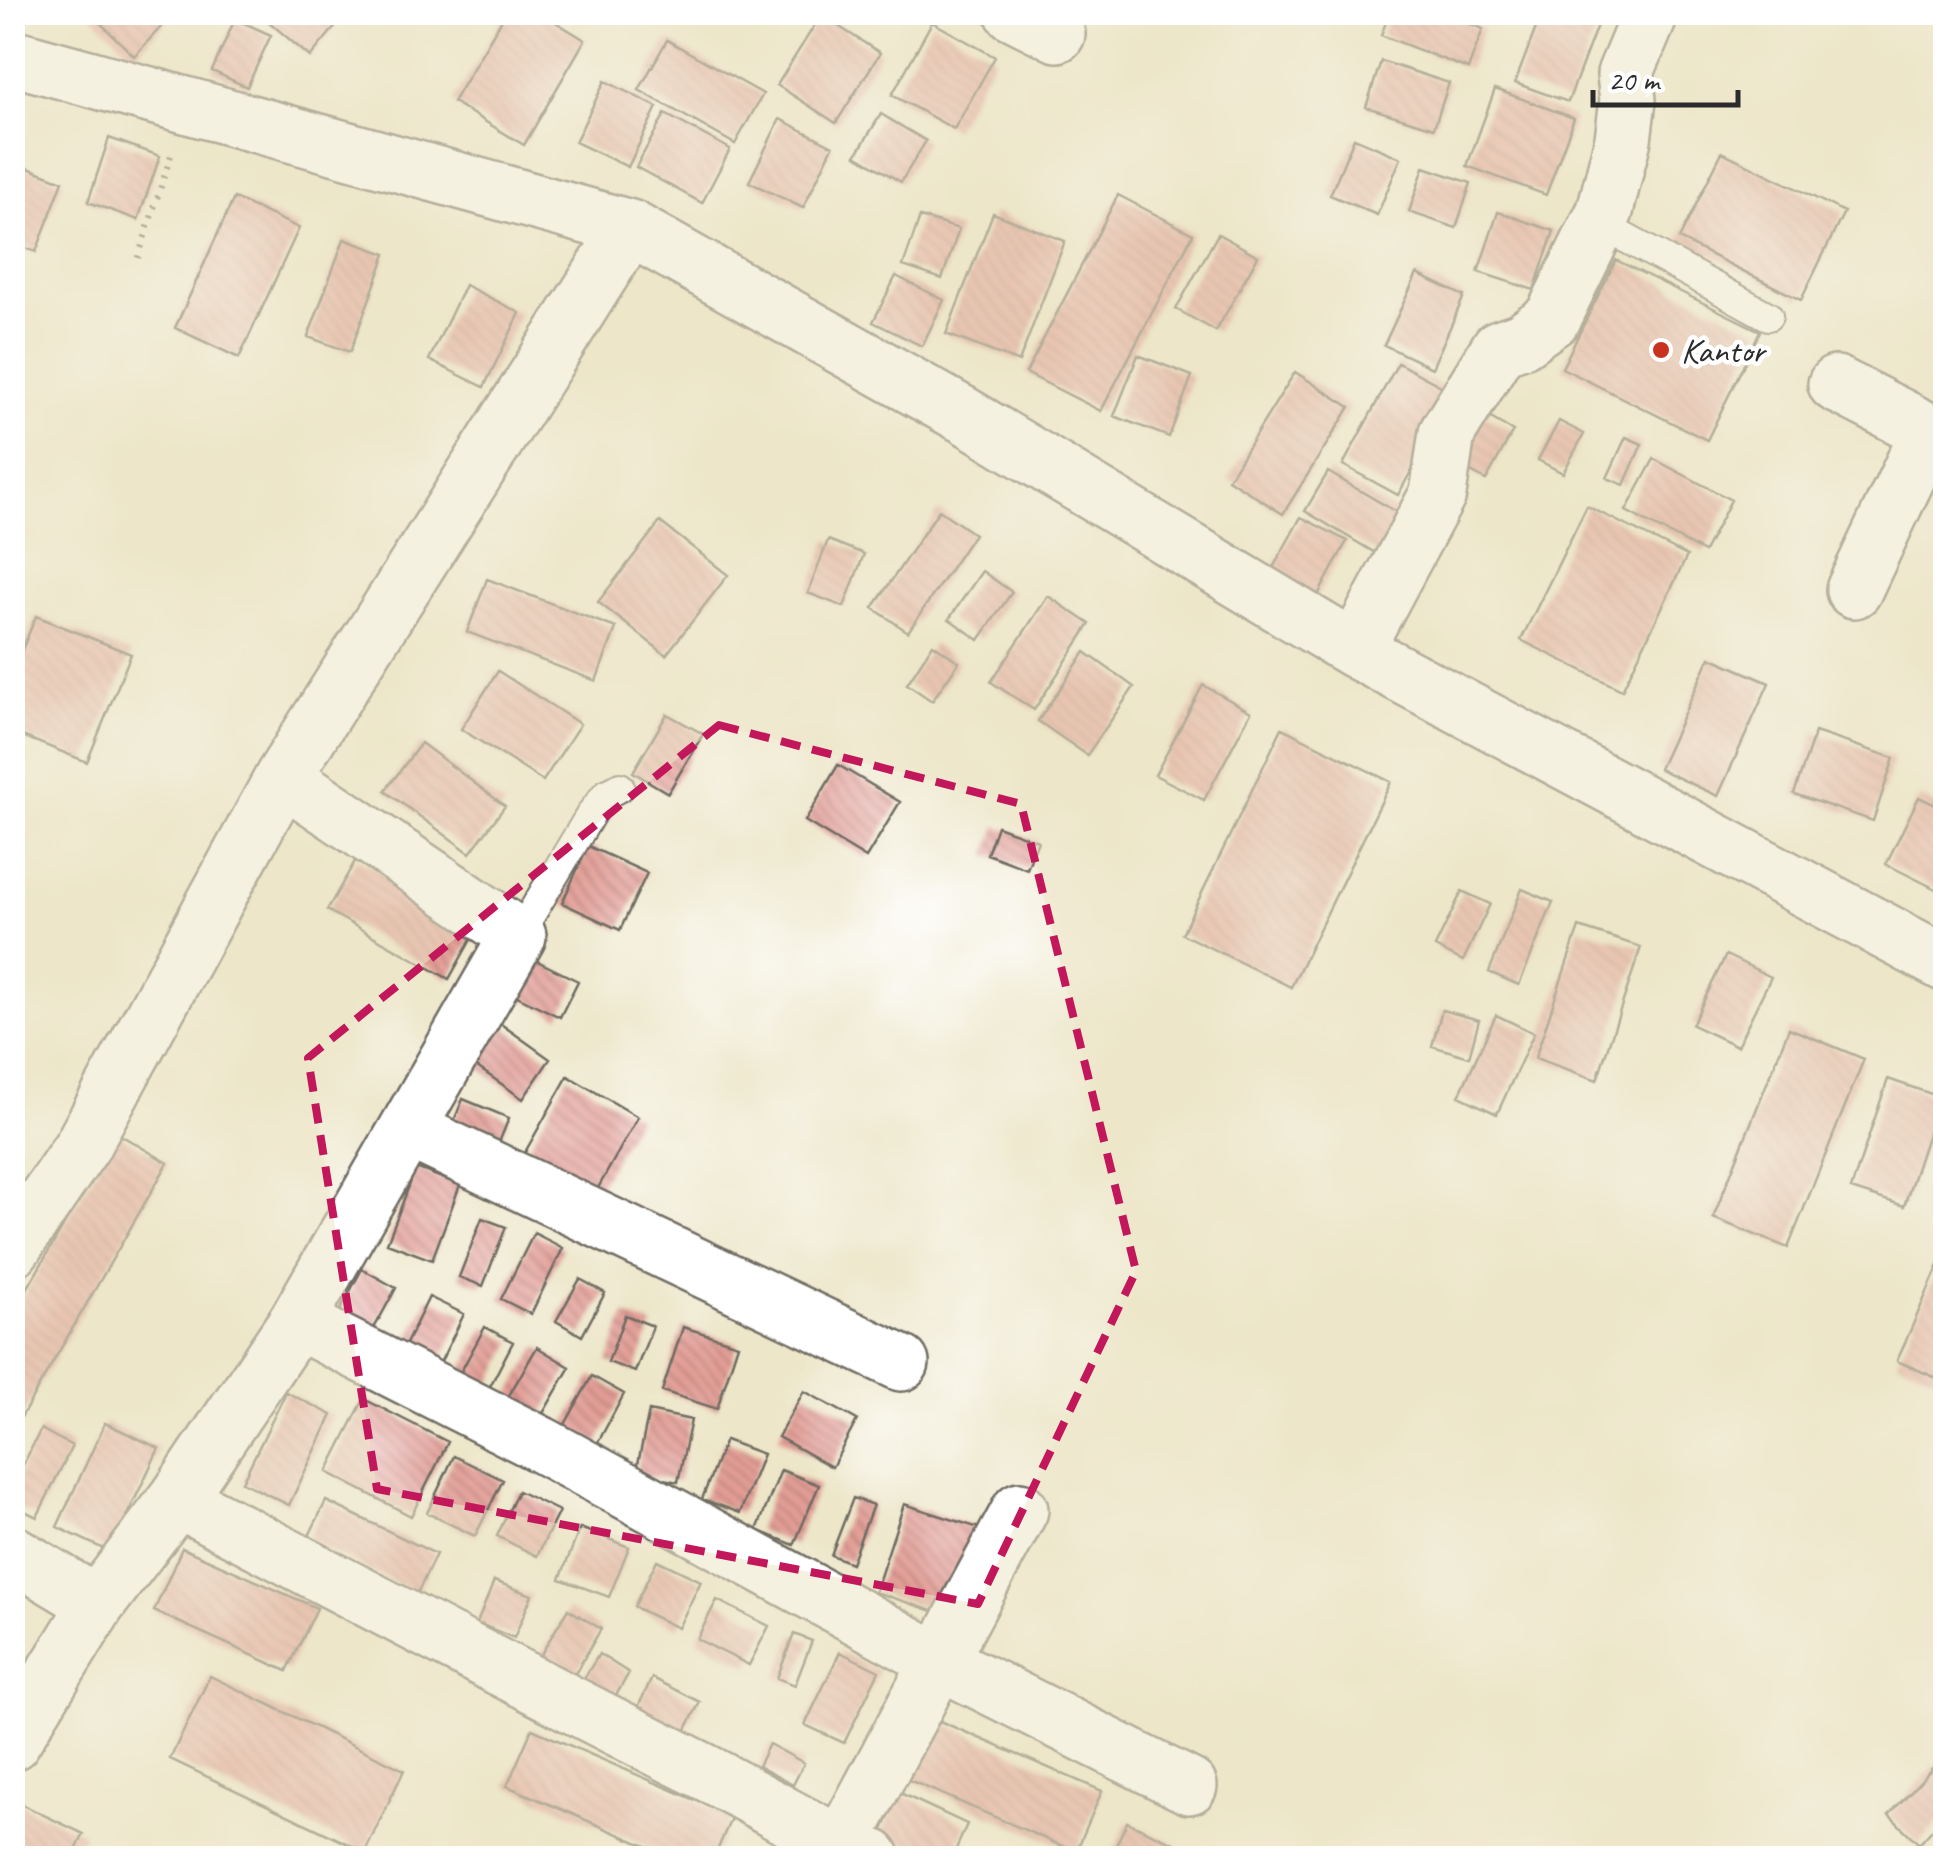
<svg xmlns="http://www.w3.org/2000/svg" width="1958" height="1871" viewBox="0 0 1958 1871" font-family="Caveat,sans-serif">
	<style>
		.building { fill: url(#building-back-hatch) }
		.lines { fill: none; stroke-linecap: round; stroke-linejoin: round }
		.service-casing { stroke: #6f6c62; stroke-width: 32 }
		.minor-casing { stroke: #6f6c62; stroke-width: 60 }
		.path { stroke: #6f6c62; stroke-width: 6; stroke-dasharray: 2.5 8; stroke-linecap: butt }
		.service { stroke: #fff; stroke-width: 28 }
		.minor { stroke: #fff; stroke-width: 55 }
		.marked { fill: none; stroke: #c2185b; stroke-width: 8; stroke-dasharray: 20 12; stroke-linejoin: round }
		.poi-dot { fill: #c8321e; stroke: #fff; stroke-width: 4 }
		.labels { text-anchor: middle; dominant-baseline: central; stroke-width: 9; stroke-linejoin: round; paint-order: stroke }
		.poi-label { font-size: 35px; fill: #2b2b2b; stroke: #fff; text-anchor: start }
	</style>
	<defs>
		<pattern id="building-back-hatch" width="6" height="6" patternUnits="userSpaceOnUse" patternTransform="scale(2.5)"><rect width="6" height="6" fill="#e39e96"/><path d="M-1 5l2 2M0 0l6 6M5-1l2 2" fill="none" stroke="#b8817b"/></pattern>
	</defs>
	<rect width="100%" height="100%" fill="#fff"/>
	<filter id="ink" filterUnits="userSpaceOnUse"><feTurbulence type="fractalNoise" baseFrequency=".01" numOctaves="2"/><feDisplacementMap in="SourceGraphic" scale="20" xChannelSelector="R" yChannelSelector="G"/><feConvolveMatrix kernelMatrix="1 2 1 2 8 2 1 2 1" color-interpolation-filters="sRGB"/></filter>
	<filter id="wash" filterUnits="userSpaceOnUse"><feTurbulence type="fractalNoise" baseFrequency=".0048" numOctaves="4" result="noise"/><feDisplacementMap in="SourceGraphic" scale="40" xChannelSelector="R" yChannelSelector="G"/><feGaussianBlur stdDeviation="2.25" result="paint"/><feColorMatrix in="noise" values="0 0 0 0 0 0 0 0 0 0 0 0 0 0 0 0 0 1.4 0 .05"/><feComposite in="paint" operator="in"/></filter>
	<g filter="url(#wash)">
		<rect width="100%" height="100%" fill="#ede6c9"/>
		<g id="blocks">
			<!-- building -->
			<path class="building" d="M89,12H175L134,56Z
				M263,12H317L335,27L310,57L261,15Z
				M506,12H539L585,40L524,145L453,102Z
				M1390,12H1442L1483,29L1468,69L1381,35Z
				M1542,12H1602L1568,102L1515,83Z
				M821,15L880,53L836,123L777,85Z
				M235,19L271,35L247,87L212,71Z
				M932,22L995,57L954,129L892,95Z
				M667,40L763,94L735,144L639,90Z
				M1381,61L1449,83L1434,128L1366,107Z
				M605,81L657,107L628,167L575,142Z
				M1495,89L1574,118L1546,195L1467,166Z
				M665,114L730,149L702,203L636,167Z
				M881,114L926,141L901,182L856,155Z
				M780,119L833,146L803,208L749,182Z
				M109,138L160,156L138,220L88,202Z
				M1354,138L1401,158L1377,215L1330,195Z
				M1722,152L1844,212L1801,300L1679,239Z
				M12,162L63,181L36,252L12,243Z
				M1424,167L1471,183L1456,228L1409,212Z
				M1118,195L1193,234L1101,411L1026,373Z
				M234,198L299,228L239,358L175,328Z
				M1498,212L1554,231L1534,290L1478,272Z
				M993,213L1065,241L1019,362L946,334Z
				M920,217L959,229L942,279L903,266Z
				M1218,234L1258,256L1216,331L1176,309Z
				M344,239L386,254L350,352L308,337Z
				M1616,260L1760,331L1707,440L1562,368Z
				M1417,274L1464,296L1432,368L1384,345Z
				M896,276L944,300L922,346L873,322Z
				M465,285L520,313L484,387L429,360Z
				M1138,355L1192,376L1169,437L1114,416Z
				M1398,363L1454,393L1398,495L1343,465Z
				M1295,372L1350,407L1283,514L1228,479Z
				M1482,413L1513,431L1486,480L1454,463Z
				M1559,421L1584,434L1563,473L1538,460Z
				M1626,437L1642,444L1624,485L1607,478Z
				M1654,459L1731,500L1704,552L1626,511Z
				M1328,472L1405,517L1382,557L1305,511Z
				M1587,506L1687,556L1622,690L1521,640Z
				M939,510L974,534L908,632L873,608Z
				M1301,517L1347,541L1310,610L1264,584Z
				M660,522L728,575L666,655L598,602Z
				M828,540L864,554L844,607L808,593Z
				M982,571L1012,592L979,640L949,619Z
				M487,579L616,628L596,681L467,632Z
				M1048,596L1090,624L1034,710L991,682Z
				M36,616L131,654L87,762L12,732V674Z
				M933,644L959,662L932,701L907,684Z
				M1085,652L1134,687L1087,755L1038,721Z
				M1710,657L1769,683L1718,796L1659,769Z
				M498,671L580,724L543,781L461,729Z
				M1203,685L1251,712L1204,800L1155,775Z
				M667,714L703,734L668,793L633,772Z
				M1282,728L1391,782L1291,987L1182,934Z
				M1815,732L1894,758L1873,821L1794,794Z
				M421,743L505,806L470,853L385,791Z
				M838,765L900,802L866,858L805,821Z
				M1919,797L1946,810V880L1940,891L1886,864Z
				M997,826L1038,841L1027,869L987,854Z
				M588,846L647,873L620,930L562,903Z
				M357,858L478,927L449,979L327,910Z
				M1522,889L1553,902L1519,985L1489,972Z
				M1462,891L1490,904L1463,961L1435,947Z
				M1579,927L1641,947L1597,1080L1535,1058Z
				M1726,955L1771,977L1737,1046L1692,1025Z
				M529,957L578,981L560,1017L511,993Z
				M1442,1010L1479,1020L1469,1057L1432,1046Z
				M1496,1015L1534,1033L1497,1114L1459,1096Z
				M498,1022L550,1059L523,1099L470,1062Z
				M1789,1028L1864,1059L1788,1248L1713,1218Z
				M568,1076L638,1117L594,1195L524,1154Z
				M1888,1079L1940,1097L1904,1206L1851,1189Z
				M463,1099L509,1118L493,1157L447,1138Z
				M117,1133L168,1163L12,1433V1315Z
				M416,1168L460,1185L432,1260L387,1243Z
				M482,1218L506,1227L483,1286L459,1277Z
				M534,1233L563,1248L531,1314L501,1299Z
				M1946,1249V1382L1897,1361Z
				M362,1269L396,1288L372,1332L338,1314Z
				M580,1279L605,1293L582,1336L556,1321Z
				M429,1297L464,1314L440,1363L405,1346Z
				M625,1315L653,1326L635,1372L608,1362Z
				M485,1327L513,1342L488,1390L459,1375Z
				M683,1327L738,1344L717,1409L662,1391Z
				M537,1347L570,1367L534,1429L501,1409Z
				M592,1376L624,1394L596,1446L563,1428Z
				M804,1391L857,1420L832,1467L778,1437Z
				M286,1392L332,1415L289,1505L242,1482Z
				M364,1399L448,1442L411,1516L327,1472Z
				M649,1411L691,1420L678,1482L636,1473Z
				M105,1423L159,1448L110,1552L57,1527Z
				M41,1429L72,1446L37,1517L12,1505V1487Z
				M725,1440L763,1454L740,1513L702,1499Z
				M454,1456L503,1480L475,1536L427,1513Z
				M781,1470L819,1485L794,1545L757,1530Z
				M518,1491L559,1511L537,1556L497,1536Z
				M853,1498L873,1505L851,1563L831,1555Z
				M326,1501L436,1554L417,1594L307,1540Z
				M904,1504L979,1528L951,1617L875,1592Z
				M580,1528L629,1547L609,1597L560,1579Z
				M182,1548L317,1608L287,1671L154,1611Z
				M657,1560L701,1581L678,1628L634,1607Z
				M494,1581L532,1595L514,1638L477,1623Z
				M717,1600L769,1626L749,1665L697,1639Z
				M568,1609L601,1629L569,1684L535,1664Z
				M794,1634L812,1641L795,1685L777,1678Z
				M840,1652L879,1671L844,1743L805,1725Z
				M599,1654L629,1673L611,1704L580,1685Z
				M210,1676L404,1770L365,1852L170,1759Z
				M652,1678L700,1702L682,1737L635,1713Z
				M935,1719L1102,1791L1076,1852L909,1780Z
				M532,1729L732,1816L714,1858H674L507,1786Z
				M769,1744L804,1763L793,1785L758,1766Z
				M1935,1765L1946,1775V1815L1919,1844L1889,1815Z
				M900,1793L967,1824L952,1858H889L873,1851Z
				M12,1800L84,1834L72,1858H12Z
				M1127,1822L1176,1844L1169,1858H1110Z"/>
		</g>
	</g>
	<g filter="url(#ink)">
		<use href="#blocks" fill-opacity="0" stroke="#6f6c62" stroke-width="2.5"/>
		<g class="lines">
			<defs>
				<path id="service" d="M1598,223L1768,316
					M518,936L592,812L606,794L620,787"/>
				<path id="minor" d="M1013,12L1057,34
					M12,57L630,228L964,415L1355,650L1946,964
					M1836,384L1946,440
					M1854,590L1929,431
					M1355,650L1438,494L1447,433L1499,348L1522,340L1552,319L1605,211L1623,139L1628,100L1625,74L1651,12
					M409,1130L901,1363
					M12,1249L82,1146L283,777L630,228
					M297,1321L540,1444L939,1661L841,1845
					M177,1499C347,1588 517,1678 689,1764C751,1794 808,1832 872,1857
					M1020,1510L939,1661L1189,1786
					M12,1553L97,1604
					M12,1742L97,1604L177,1499L297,1321L518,936L283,777"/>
			</defs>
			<!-- service casing -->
			<use href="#service" class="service-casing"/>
			<!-- minor casing -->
			<use href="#minor" class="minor-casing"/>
			<!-- path -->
			<path class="path" d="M138,258L171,155"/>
			<!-- service -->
			<use href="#service" class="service"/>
			<!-- minor -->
			<use href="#minor" class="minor"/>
		</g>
	</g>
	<!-- marked area -->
	<path d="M0 0H1958V1871H0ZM719,725L1021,804L1136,1271L978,1604L377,1489L308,1058Z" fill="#ede6c9" fill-opacity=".55" fill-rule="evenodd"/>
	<path class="marked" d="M719,725L1021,804L1136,1271L978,1604L377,1489L308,1058Z"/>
	<!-- markers -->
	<circle class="poi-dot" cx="1661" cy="350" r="10"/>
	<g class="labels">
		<!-- poi labels -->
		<g class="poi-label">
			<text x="1681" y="350">Kantor</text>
		</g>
	</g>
	<!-- margin -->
	<rect width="1958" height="1871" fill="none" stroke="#fff" stroke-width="50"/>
	<!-- scale -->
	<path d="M1593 90v15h145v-15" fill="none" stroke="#2b2b2b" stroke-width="5"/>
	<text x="1608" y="90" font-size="30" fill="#2b2b2b" stroke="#ffffff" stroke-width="8" paint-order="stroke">20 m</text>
</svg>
